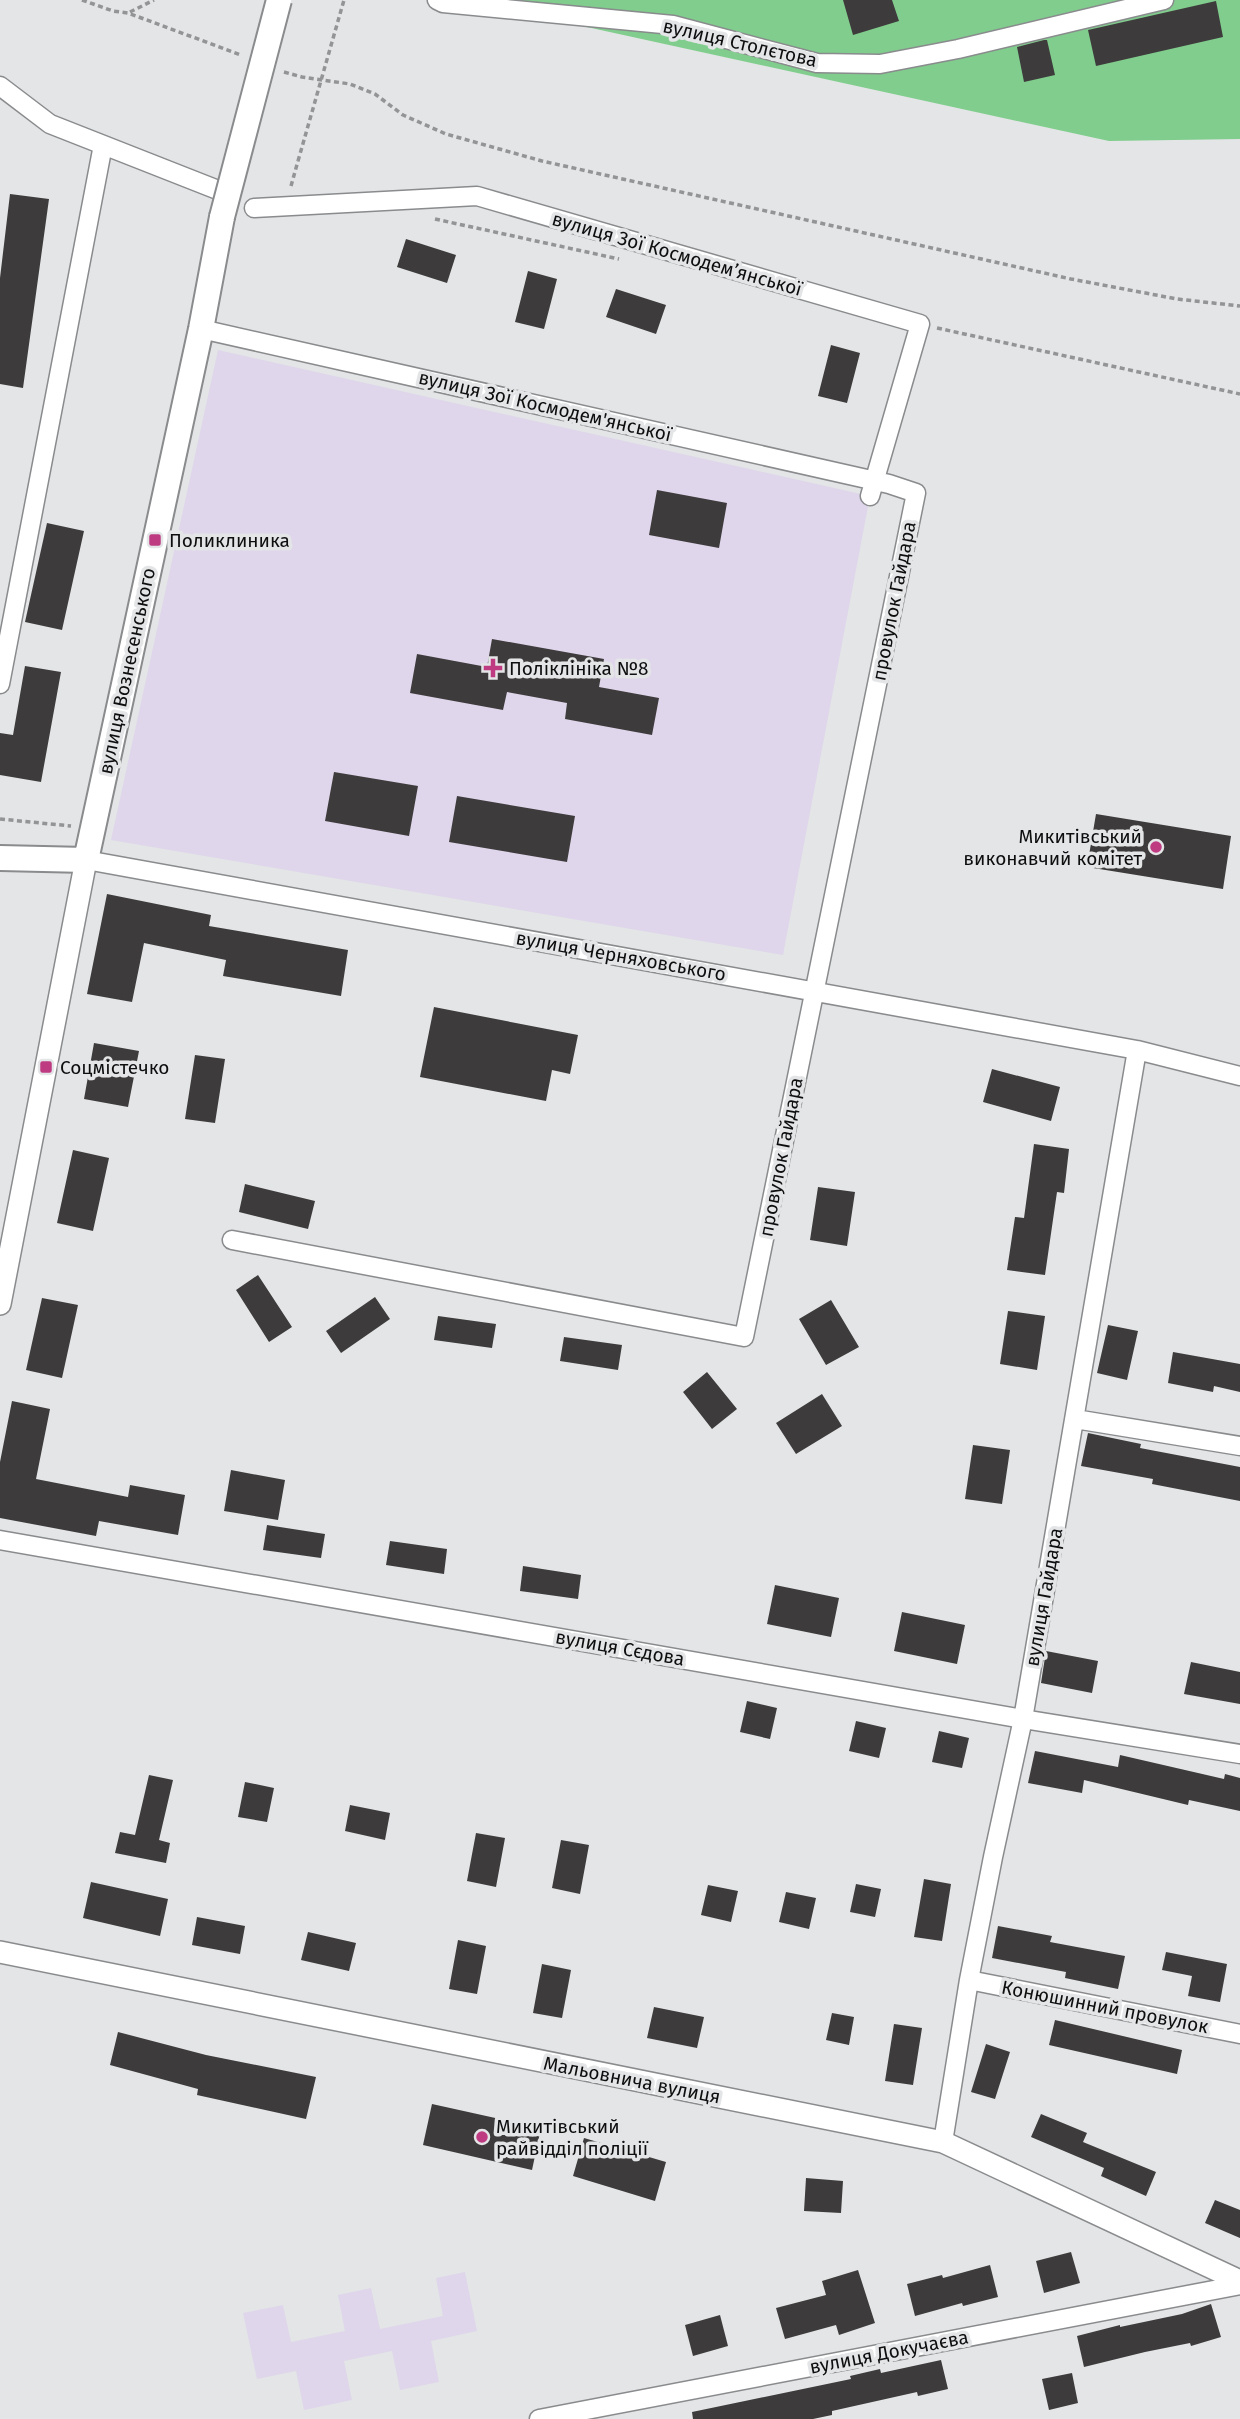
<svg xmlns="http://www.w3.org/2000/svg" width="1240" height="2419" viewBox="0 0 1240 2419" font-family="'Fira Sans',sans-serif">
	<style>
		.education { fill: #dfd6eb }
		.green { fill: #81cd8d }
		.building { fill: #3e3b3c }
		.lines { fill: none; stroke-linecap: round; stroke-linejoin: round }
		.minor-casing { stroke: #898b8d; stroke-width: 21 }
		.tertiary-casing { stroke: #898b8d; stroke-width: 24 }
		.secondary-casing { stroke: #898b8d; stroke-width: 28 }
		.path { stroke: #939495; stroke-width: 3.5; stroke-dasharray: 5 3.5; stroke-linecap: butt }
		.minor { stroke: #fff; stroke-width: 18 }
		.tertiary { stroke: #fff; stroke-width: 21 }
		.secondary { stroke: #fff; stroke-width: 24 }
		.secondary-bridge-casing { stroke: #898b8d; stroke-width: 28; stroke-linecap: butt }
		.path-bridge { stroke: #939495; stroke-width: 3.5; stroke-dasharray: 5 3.5; stroke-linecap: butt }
		.secondary-bridge { stroke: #fff; stroke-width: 24 }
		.poi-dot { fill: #be3b82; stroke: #e3e5e6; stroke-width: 2.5 }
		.labels { text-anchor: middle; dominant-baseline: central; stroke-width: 7; stroke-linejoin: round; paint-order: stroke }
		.street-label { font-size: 19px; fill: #0e0e0f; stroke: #e3e5e6 }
		.poi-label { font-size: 19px; fill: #0e0e0f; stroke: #e3e5e6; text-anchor: start }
	</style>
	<rect width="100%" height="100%" fill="#e3e5e6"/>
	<!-- education -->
	<path class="education" d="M218,350L870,496L783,955L111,840Z
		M465,2272L477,2331L431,2341L439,2382L400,2390L392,2351L344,2361L352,2400L304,2410L296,2371L257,2379L243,2313L283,2305L291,2342L345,2331L338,2295L371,2288L380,2329L443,2316L436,2278Z"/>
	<!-- green -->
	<path class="green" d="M463,0H1240V139L1109,141Z"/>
	<!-- building -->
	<path class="building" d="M843,0H892L899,21L853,35Z
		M1216,1L1223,37L1096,66L1088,30Z
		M1044,40H1047L1055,75L1024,82L1017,47Z
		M10,194L49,199L23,388L0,384V278Z
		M406,239L456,255L447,283L397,267Z
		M528,271L557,279L544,329L515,322Z
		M616,289L666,305L656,334L606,317Z
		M831,345L860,353L847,403L818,396Z
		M657,490L727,503L719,548L649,535Z
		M47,523L84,531L62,630L25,622Z
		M492,639L604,659L599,687L659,698L652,735L565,719L567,703L507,692L503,710L410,693L417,654L487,667Z
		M25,666L61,672L41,782L0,775V733L13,735Z
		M334,772L418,786L409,836L325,821Z
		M457,796L575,816L567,862L449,842Z
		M1096,814L1231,836L1223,889L1087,867Z
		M107,894L211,915L209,926L348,950L341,996L223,976L226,960L144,943L132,1002L87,994Z
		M434,1007L578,1035L570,1074L552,1070L546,1101L420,1077Z
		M94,1043L139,1051L128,1107L84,1099Z
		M195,1055L225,1059L215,1123L185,1119Z
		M992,1069L1060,1087L1051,1121L983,1102Z
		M1034,1144L1069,1149L1064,1193L1057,1192L1045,1275L1007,1270L1015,1217L1024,1218Z
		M73,1150L109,1158L93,1231L57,1223Z
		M245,1184L315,1201L308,1229L239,1212Z
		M818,1187L855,1192L847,1246L810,1240Z
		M258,1275L292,1327L269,1342L236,1290Z
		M375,1297L390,1319L341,1353L326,1331Z
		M42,1298L78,1305L62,1378L26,1370Z
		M831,1300L859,1347L826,1365L799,1319Z
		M1008,1311L1045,1316L1037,1370L1000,1364Z
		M438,1316L496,1324L492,1348L434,1340Z
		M1108,1325L1138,1331L1127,1380L1097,1373Z
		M564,1337L622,1345L618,1370L560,1361Z
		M1173,1352L1240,1364V1392L1214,1386L1213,1392L1168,1383Z
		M707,1372L737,1409L712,1429L683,1392Z
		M822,1394L842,1426L796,1454L776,1423Z
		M12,1401L50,1409L36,1479L128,1497L130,1485L185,1495L178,1535L99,1521L96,1536L0,1518V1462Z
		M1088,1433L1141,1444L1140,1448L1240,1467V1501L1152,1484L1153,1479L1081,1466Z
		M973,1445L1010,1450L1002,1504L965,1499Z
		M231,1470L285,1480L278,1520L224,1511Z
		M267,1525L325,1534L321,1558L263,1550Z
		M390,1541L447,1549L444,1574L386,1565Z
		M523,1566L581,1575L578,1599L520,1591Z
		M775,1585L839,1598L831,1637L767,1624Z
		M902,1612L965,1625L957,1664L894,1651Z
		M1046,1651L1098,1661L1092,1693L1041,1683Z
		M1191,1662L1240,1672V1704L1184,1694Z
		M747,1701L777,1708L770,1739L740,1732Z
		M856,1721L886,1728L879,1758L849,1751Z
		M939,1731L969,1738L962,1768L932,1762Z
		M1035,1751L1118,1767L1120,1755L1224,1779L1225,1774L1240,1778V1811L1189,1800L1188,1805L1084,1780L1082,1793L1028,1783Z
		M149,1775L173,1780L159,1840L170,1843L166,1863L115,1853L120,1832L135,1835Z
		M245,1782L274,1788L267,1822L238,1817Z
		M350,1805L390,1813L385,1840L345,1831Z
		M476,1833L505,1838L496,1887L467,1881Z
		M561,1840L589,1845L580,1894L552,1888Z
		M924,1879L951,1884L942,1941L914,1937Z
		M91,1882L168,1899L160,1936L83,1918Z
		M856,1884L881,1889L875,1917L850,1912Z
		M708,1885L738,1891L731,1922L701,1915Z
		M786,1892L816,1898L809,1929L779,1922Z
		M197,1917L245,1926L240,1954L192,1945Z
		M998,1926L1052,1936L1050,1942L1125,1956L1118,1989L1065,1978L1066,1972L992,1958Z
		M308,1932L356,1943L349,1971L301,1960Z
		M458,1940L486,1946L477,1994L449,1989Z
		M1166,1952L1227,1964L1220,2002L1188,1996L1192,1976L1162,1970Z
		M542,1964L571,1970L562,2018L533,2013Z
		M654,2007L704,2017L697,2048L647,2038Z
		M832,2013L854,2017L849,2045L826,2040Z
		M1055,2020L1182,2050L1177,2074L1049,2045Z
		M894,2024L922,2028L913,2085L885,2081Z
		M118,2032L206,2055L316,2077L306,2119L197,2095L198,2089L110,2065Z
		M986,2044L1010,2052L995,2099L971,2092Z
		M432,2104L541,2128L532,2170L423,2145Z
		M1041,2114L1087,2133L1083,2142L1156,2172L1146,2196L1101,2176L1104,2168L1031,2137Z
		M584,2138L666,2162L655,2201L573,2176Z
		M806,2178L843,2181L841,2213L804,2211Z
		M1215,2200L1240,2210V2238L1205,2223Z
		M1071,2252L1080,2283L1044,2293L1036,2261Z
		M990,2265L998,2297L963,2306L962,2303L915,2316L907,2284L942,2275L943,2278Z
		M858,2270L875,2323L839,2335L836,2325L785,2339L776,2308L826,2295L822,2281Z
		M1211,2304L1221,2337L1191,2346L1190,2343L1145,2352L1084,2367L1077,2336L1120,2325V2327L1182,2314Z
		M720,2315L728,2346L693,2356L685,2325Z
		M941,2360L948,2389L918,2396L917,2392L832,2411V2415L813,2419H693L692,2412L851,2379L850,2376L880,2369L881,2373Z
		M1072,2373L1078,2403L1049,2410L1042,2379Z"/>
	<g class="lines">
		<defs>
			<path id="minor" d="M437,0L443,3L673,25L817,63L880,64L958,49L1164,0
				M0,86L50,124L228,194
				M254,208L477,196L920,324L870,496
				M201,329L889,484L916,493L744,1337L232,1240
				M0,684L103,145
				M86,860L1137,1050L1240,1076
				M1075,1419L1240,1446
				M0,1540L1023,1719L1240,1754
				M969,1980L1240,2034
				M943,2142L969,1980L993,1857L1023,1719L1137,1050
				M539,2419L1240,2285"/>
			<path id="tertiary" d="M0,1304L86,860
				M0,1952L943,2142L1240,2281"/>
			<path id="secondary" d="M0,858L86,860L201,329L222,217"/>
		</defs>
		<!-- minor casing -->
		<use href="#minor" class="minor-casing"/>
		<!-- tertiary casing -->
		<use href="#tertiary" class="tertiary-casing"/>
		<!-- secondary casing -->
		<use href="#secondary" class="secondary-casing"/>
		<!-- path -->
		<path class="path" d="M82,0L113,11L128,13L241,55
			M130,12L154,0
			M284,72L302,77L350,84L375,94L403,115L446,134L542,161L1071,279L1177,299L1240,306
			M291,186L298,161
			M435,219L619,259
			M937,328L1240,394
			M0,819L71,826"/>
		<!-- minor -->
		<use href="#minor" class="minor"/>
		<!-- tertiary -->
		<use href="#tertiary" class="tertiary"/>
		<!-- secondary -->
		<use href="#secondary" class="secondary"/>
		<defs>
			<path id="secondary-bridge" d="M222,217L279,0"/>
		</defs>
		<!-- secondary-bridge casing -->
		<use href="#secondary-bridge" class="secondary-bridge-casing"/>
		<!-- path-bridge -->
		<path class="path-bridge" d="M298,161L344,0"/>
		<!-- secondary-bridge -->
		<use href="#secondary-bridge" class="secondary-bridge"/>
	</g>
	<!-- markers -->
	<g class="poi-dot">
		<rect x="148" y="533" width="14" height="14" rx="3.5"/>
		<path d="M489.5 657.5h7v7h7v7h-7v7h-7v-7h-7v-7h7z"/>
		<circle cx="1156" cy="847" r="7"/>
		<rect x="39" y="1060" width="14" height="14" rx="3.5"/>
		<circle cx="482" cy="2137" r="7"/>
	</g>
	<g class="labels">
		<!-- street labels -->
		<g class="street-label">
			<text transform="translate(740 43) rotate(13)">вулиця Столєтова</text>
			<text transform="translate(677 254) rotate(16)">вулиця Зої Космодем’янської</text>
			<text transform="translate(545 406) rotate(13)">вулиця Зої Космодем'янської</text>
			<text transform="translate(894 601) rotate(-79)">провулок Гайдара</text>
			<text transform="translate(127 671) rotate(-78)">вулиця Вознесенського</text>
			<text transform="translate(621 956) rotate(10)">вулиця Черняховського</text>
			<text transform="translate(781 1157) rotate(-79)">провулок Гайдара</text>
			<text transform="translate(1044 1597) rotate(-80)">вулиця Гайдара</text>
			<text transform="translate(620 1648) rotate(10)">вулиця Сєдова</text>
			<text transform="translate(1105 2007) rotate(11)">Конюшинний провулок</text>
			<text transform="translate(632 2080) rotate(11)">Мальовнича вулиця</text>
			<text transform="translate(889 2352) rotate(-11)">вулиця Докучаєва</text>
		</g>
		<!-- poi labels -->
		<g class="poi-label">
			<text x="169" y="540">Поликлиника</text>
			<text x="509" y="668">Поліклініка №8</text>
			<text x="1142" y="836" text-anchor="end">Микитівський<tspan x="1142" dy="22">виконавчий комітет</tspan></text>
			<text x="60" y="1067">Соцмістечко</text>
			<text x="496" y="2126">Микитівський<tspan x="496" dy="22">райвідділ поліції</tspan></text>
		</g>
	</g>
</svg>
